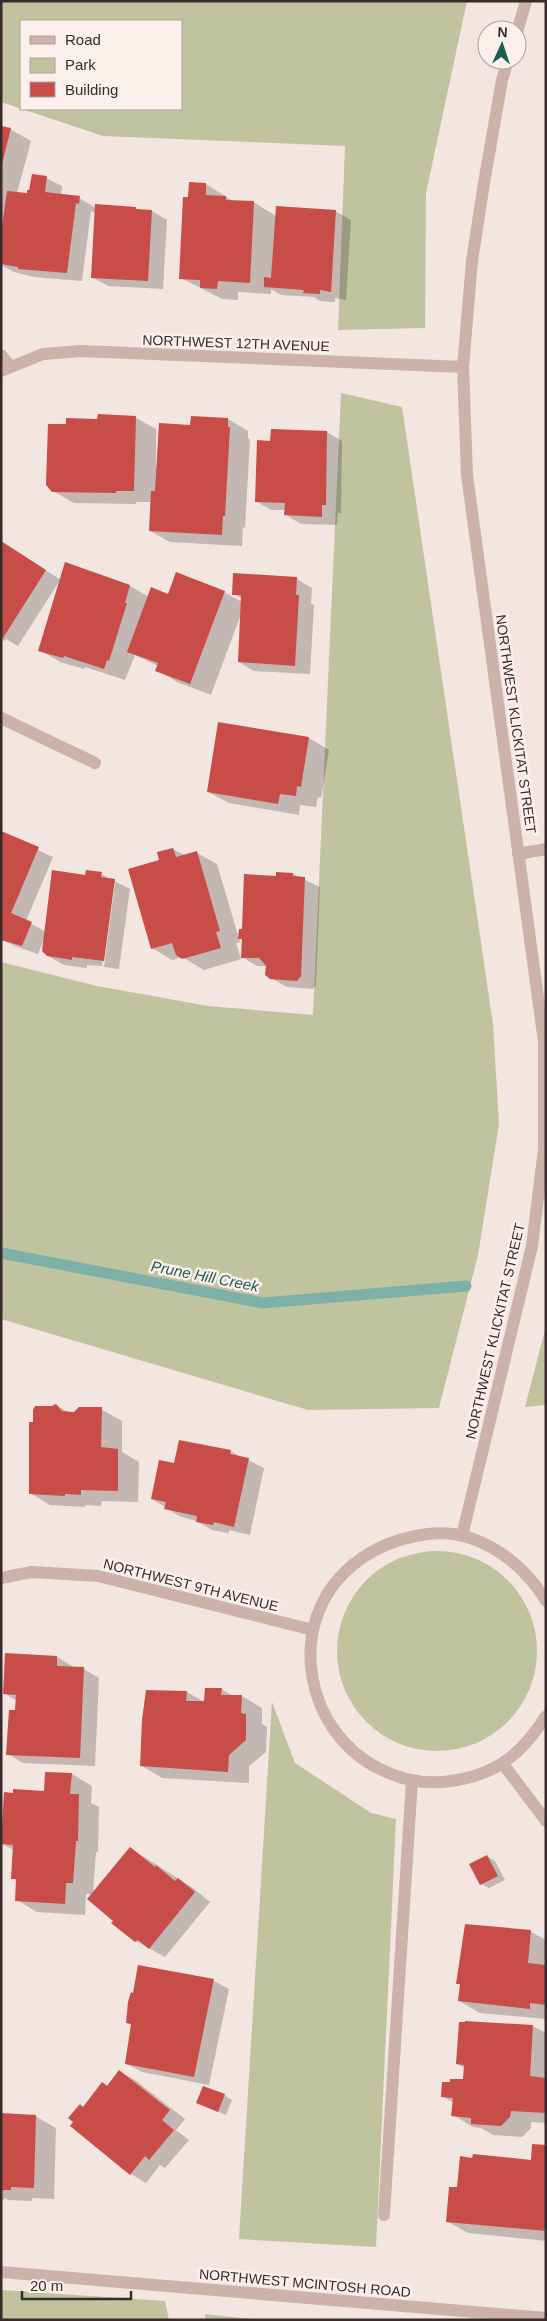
<svg xmlns="http://www.w3.org/2000/svg" width="547" height="2321" viewBox="0 0 547 2321" font-family="Helvetica,sans-serif">
	<style>
		.green { fill: #bfc39e; fill-rule: evenodd }
		.shadow { fill: #0003 }
		.lines { fill: none; stroke-linecap: round; stroke-linejoin: round }
		.stream { stroke: #7db1a8; stroke-width: 11 }
		.building { fill: #c84c48 }
		.minor { stroke: #ccb2aa; stroke-width: 12 }
		.tertiary { stroke: #ccb2aa; stroke-width: 12 }
		.labels { text-anchor: middle; dominant-baseline: central; stroke-width: 5; stroke-linejoin: round; paint-order: stroke }
		.street-label { font-size: 14px; fill: #392b2a; stroke: #fbf0ec }
		.water-label { font-size: 15px; font-style: italic; fill: #1e5c53; stroke: #fbf0ec }
	</style>
	<rect width="100%" height="100%" fill="#f3e5df"/>
	<!-- green -->
	<path class="green" d="M1,1H467L426,193L425,328L338,330L345,146L103,136L1,102ZM181,21V109H21V21Z
		M341,393L402,407L493,1024L499,1124L478,1255L439,1408L308,1410L1,1319V962L97,986L208,1006L313,1015Z
		M546,1326V1405L525,1407Z
		M337 1651a100 100 0 1 1 200 0a100 100 0 1 1-200 0Z
		M272,1702L295,1763L371,1813L396,1819L376,2247L239,2239Z
		M1,2290L165,2301L169,2320H1Z
		M205,2314L261,2320H206Z"/>
	<!-- shadow -->
	<path class="shadow" d="M1,127L10,129L31,141L17,193L28,194L46,178L62,186L61,195L79,198L96,208H135L140,211H152L167,220L163,289L108,286L92,277L96,213L91,211L82,281L34,277L14,272L1,265Z
		M206,184L233,201L253,202L276,216L335,211L351,220L346,300L335,298V302L320,301L314,297L281,295L271,289V294L238,292V300L222,299L181,278L189,198Z
		M136,418L156,429V468H158L191,426L228,419L248,431V438L250,440L245,528L243,527L242,546L170,542L150,531L151,502H136V504L74,503L53,491L68,426Z
		M327,432L342,441L341,513H338L337,525L301,524L286,515V510H271L256,501L272,442Z
		M1,542L61,580L66,564L130,586L149,597L224,592L242,602V599L234,594L297,579L312,588L311,604L314,605L310,674L254,671L239,662L241,614L211,695L177,682L157,670L158,666L135,655L125,680L85,667L84,669L60,662L40,650L60,580L18,646L6,639L5,641L1,639Z
		M309,738L329,750L321,798L318,797L316,807L300,805L299,815L229,803L208,792Z
		M1,833L53,857L26,921L46,932L86,876L101,874L130,889L119,969L104,967L115,883H113L102,966L87,965V968L64,965L48,956L44,939L38,954L15,946L1,939Z
		M173,849L186,856L197,853L217,864L240,942L236,943L241,959L204,970L182,957L172,960L152,948L160,861Z
		M293,874L320,887L316,985L313,989L287,987L271,978L267,966H257L242,957L243,940L240,938L243,930L277,877Z
		M56,1405L69,1413L101,1409L122,1421V1452L139,1462L138,1502L102,1501L101,1506L85,1505V1507L50,1505L30,1493L34,1423Z
		M230,1451L264,1468L250,1535L229,1530V1533L212,1530L197,1521L181,1517L152,1499L175,1464Z
		M57,1657L72,1666V1668L84,1669L99,1678L95,1766L23,1763L8,1754L17,1701L4,1693Z
		M221,1689L233,1696H242L262,1708V1724L267,1727L266,1752L249,1766V1783L162,1778L142,1766L187,1692L204,1702Z
		M72,1774L92,1786L91,1803L99,1807L98,1852H96L93,1893L130,1848L193,1888L210,1902L165,1957L136,1941L113,1923L115,1920L92,1894H86L85,1915L37,1912L17,1900L18,1881L12,1878L14,1850L2,1844L45,1792Z
		M487,1856L495,1861L505,1880L489,1888L481,1884Z
		M531,1932L546,1940V2019L480,2013L459,2001L461,1985L457,1983Z
		M139,1966L214,1981L229,1989L209,2085L142,2072L127,2064L132,2025L127,2022Z
		M533,2026L546,2033V2123L531,2122V2128L522,2137L493,2135L481,2128L473,2127L453,2115L454,2103L442,2096L464,2081L465,2068L457,2064Z
		M120,2072L135,2080L185,2119L176,2130L189,2140L165,2168L160,2165L146,2183L131,2174L71,2126L103,2083L108,2086Z
		M224,2095L232,2100L226,2115L198,2103Z
		M1,2114L35,2116L56,2128L54,2199L32,2198V2201L8,2200L4,2198V2200H1Z
		M546,2146V2241L468,2233L447,2221L458,2189L532,2161Z"/>
	<g class="lines">
		<!-- stream -->
		<path class="stream" d="M1,1253L263,1303L466,1286"/>
	</g>
	<!-- building -->
	<path class="building" d="M1,126L11,128L2,164L1,163Z
		M32,174L47,176L45,192L80,196L79,204L76,203L67,273L18,269V267L1,264V234L7,191L27,193V190H29Z
		M189,182L206,183V195L226,196V200L254,201L250,283L218,281L217,289L200,288V280L179,279L183,197H188Z
		M95,204L136,207V209L152,210L148,281L91,278Z
		M276,206L336,210L331,292L320,290V294L303,293L304,290L264,287V277L271,278Z
		M98,414L136,416L134,491H116V493L52,492L46,485L48,424H66V418L97,419Z
		M191,416L228,418V427H230L225,516H223L222,535L149,531L151,491H155L159,423L190,425Z
		M271,429L327,431L326,505H322V517L284,515L285,503L255,502L257,440L270,441Z
		M1,541L46,570L3,638L1,637Z
		M65,562L130,585L125,603H127L109,661L107,660L104,669L64,656L63,658L38,651Z
		M176,572L225,591L190,684L155,671L158,663L127,652L151,587L168,594Z
		M233,573L297,577L296,595H299L295,666L238,662L241,595H232Z
		M218,722L309,737L301,787L297,786L296,796L280,794L278,804L207,792Z
		M1,831L39,847L11,913L32,922L22,946L1,940Z
		M173,848L176,857L197,851L220,931L216,932L221,948L182,959L176,955L172,943L151,949L128,869L159,860L157,852Z
		M52,870L85,875L86,870L102,872L101,877L115,879L104,961L72,957V960L47,956L42,951Z
		M276,872L293,873V876L305,877L301,976L297,981L270,979L265,975L266,966L259,958H241L242,939H238L239,929H242L244,874L276,876Z
		M56,1404L62,1411L74,1412L79,1407H102L101,1447L118,1449V1491L81,1490V1495L65,1494V1496L29,1494V1422H33V1410L35,1406H52Z
		M179,1440L231,1450L230,1454L249,1458L234,1527L214,1522L213,1525L196,1522L197,1516L164,1509L166,1502L151,1499L159,1460L174,1463Z
		M5,1653L57,1656V1666L84,1667L80,1758L6,1755L9,1710H15L16,1695L3,1694Z
		M205,1688H222L221,1695H242L241,1713L246,1714V1740L229,1755L228,1772L140,1766L142,1720L146,1690L187,1691L186,1701H204Z
		M45,1772L72,1773L70,1794H79L78,1841H76L73,1883H66L65,1904L15,1901L16,1879H11L13,1845L1,1844L4,1792L13,1793V1789L44,1791Z
		M130,1847L155,1867L156,1865L175,1881L178,1878L195,1892L149,1949L138,1940L135,1942L111,1923L113,1921L87,1899Z
		M487,1855L498,1876L480,1885L469,1864Z
		M465,1924L531,1930L528,1963L546,1965V2005L530,2003V2009L458,2001L460,1984H456Z
		M138,1965L214,1979L194,2077L125,2064L131,2024L126,2023L128,2002L131,1992L133,1993Z
		M465,2021L533,2025L530,2076L546,2078V2113L511,2111L510,2117L501,2126L471,2124V2118L451,2116L453,2098L441,2097L442,2082H450V2079H463L464,2065L456,2064L459,2022H465Z
		M119,2070L170,2110L162,2120L174,2130L149,2160L145,2156L130,2175L70,2126L73,2122L68,2118L80,2104L83,2107L102,2082L107,2086Z
		M203,2086L225,2094L218,2112L196,2103Z
		M1,2113L36,2115L34,2188L11,2187V2190H1Z
		M532,2144L546,2145V2231L446,2222L449,2187H457L460,2156L472,2158L473,2154L531,2160Z"/>
	<g class="lines">
		<!-- minor -->
		<path class="minor" d="M517,32L526,1
			M1,355L10,366
			M1,371L43,354L81,351L463,367
			M1,718L95,763
			M518,854L546,849
			M462,1536L532,1246L544,1149V1042L467,475L463,367L472,261L484,183L502,80L508,60
			M1,1578L32,1572L98,1576L313,1630
			M546,1601C522,1561 477,1528 428,1534C396,1538 367,1550 344,1573C286,1631 307,1732 378,1768C401,1780 425,1785 451,1781C496,1775 523,1753 546,1716
			M503,1764L546,1821
			M384,2215L412,1780"/>
		<!-- tertiary -->
		<path class="tertiary" d="M1,2272L546,2318"/>
	</g>
	<g class="labels">
		<!-- street labels -->
		<g class="street-label">
			<text transform="translate(236 343) rotate(2)">NORTHWEST 12TH AVENUE</text>
			<text transform="translate(516 724) rotate(82)">NORTHWEST KLICKITAT STREET</text>
			<text transform="translate(495 1331) rotate(-77)">NORTHWEST KLICKITAT STREET</text>
			<text transform="translate(191 1585) rotate(14)">NORTHWEST 9TH AVENUE</text>
			<text transform="translate(305 2283) rotate(5)">NORTHWEST MCINTOSH ROAD</text>
		</g>
		<!-- water labels -->
		<g class="water-label">
			<text transform="translate(205 1276) rotate(11)">Prune Hill Creek</text>
		</g>
	</g>
	<!-- border -->
	<rect width="547" height="2321" fill="none" stroke="#392b2a" stroke-width="5"/>
	<!-- legend -->
	<rect x="20" y="20" width="162" height="90" fill="#fbf0ec" stroke="#ada19e"/>
	<rect x="30" y="36" width="25" height="8" fill="#ccb2aa" stroke="#ada19e"/>
	<text x="65" y="45" font-size="15" fill="#392b2a">Road</text>
	<rect x="30" y="58" width="25" height="15" fill="#bfc39e" stroke="#ada19e"/>
	<text x="65" y="70" font-size="15" fill="#392b2a">Park</text>
	<rect x="30" y="82" width="25" height="15" fill="#c84c48" stroke="#ada19e"/>
	<text x="65" y="95" font-size="15" fill="#392b2a">Building</text>
	<!-- north arrow -->
	<g transform="translate(502 45) rotate(3)"><circle r="24" fill="#fbf0ec" stroke="#ada19e"/>
	<path d="M0-4L9 19L0 12L-9 19Z" fill="#1e5c53"/>
	<text y="-8" font-size="14" font-weight="bold" text-anchor="middle" fill="#392b2a">N</text>
	</g>
	<!-- scale -->
	<path d="M22 2291v8h109v-8" fill="none" stroke="#392b2a" stroke-width="2.5"/>
	<text x="30" y="2291" font-size="15" fill="#392b2a" stroke="#fbf0ec" stroke-width="4" paint-order="stroke">20 m</text>
</svg>
